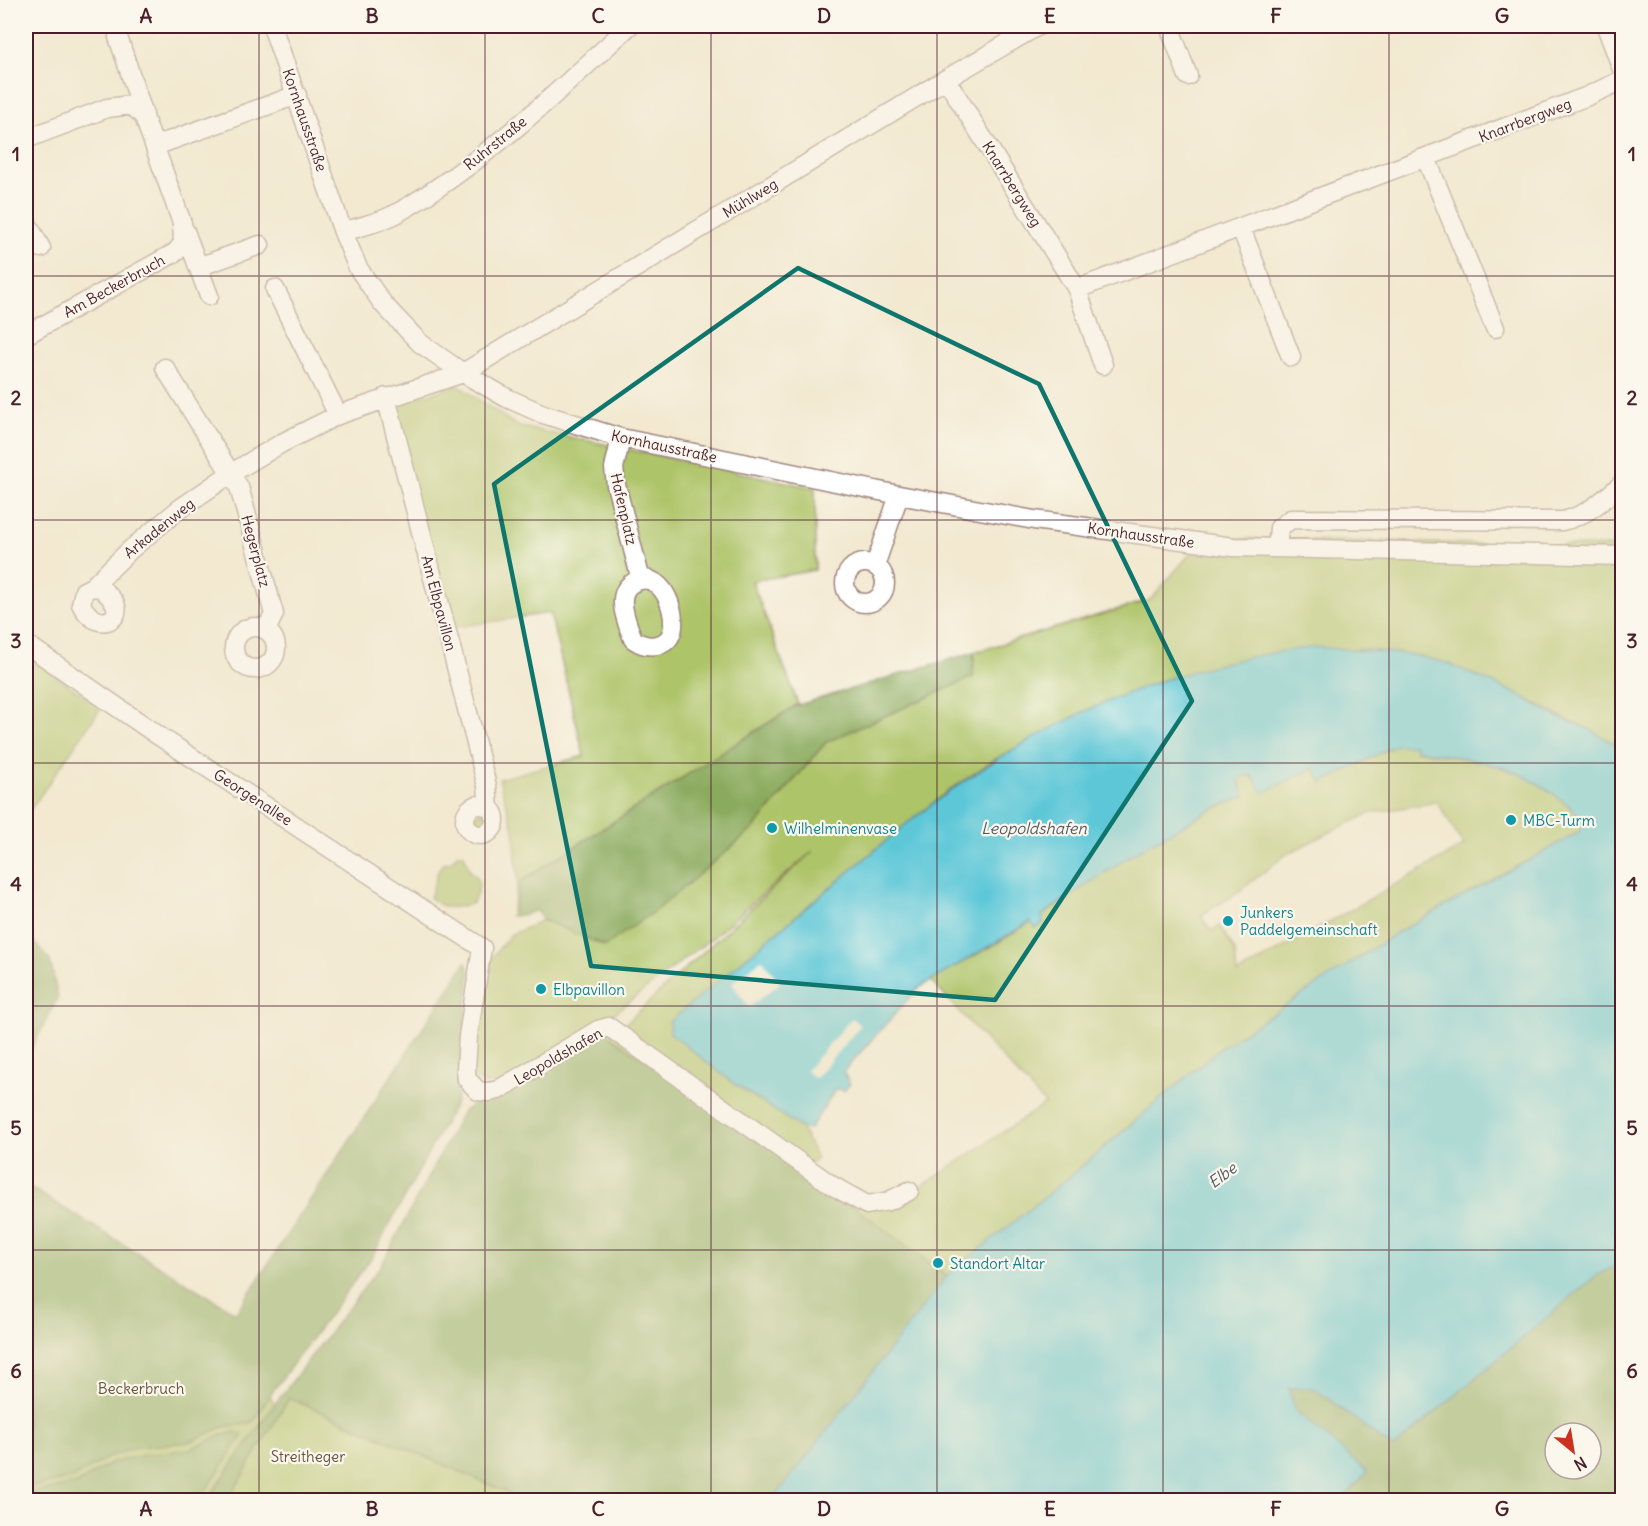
<svg xmlns="http://www.w3.org/2000/svg" width="1648" height="1526" viewBox="0 0 1648 1526" font-family="Delius,sans-serif">
	<style>
		.green { fill: #aec469; stroke: #7c724a; stroke-width: 1.5; fill-rule: evenodd }
		.forest { fill: #8aaa5d; stroke: #6a6444; stroke-width: 1.5; fill-rule: evenodd }
		.water { fill: #5dc7d8; stroke: #547382; stroke-width: 1.5 }
		.pier { fill: #f3e9d1 }
		.lines { fill: none; stroke-linecap: round; stroke-linejoin: round }
		.street-casing { stroke: #9e847e; stroke-width: 21 }
		.street { stroke: #fff; stroke-width: 18 }
		.marked { fill: none; stroke: #0f766e; stroke-width: 4.5; stroke-linejoin: round }
		.grid { fill: none; stroke: #4a1f2b; stroke-width: 1.5; stroke-opacity: 0.55 }
		.culture-dot { fill: #0f9aa8; stroke: #fbf7ec; stroke-width: 2 }
		.labels { text-anchor: middle; dominant-baseline: central; stroke-width: 4.5; stroke-linejoin: round; paint-order: stroke }
		.street-label { font-size: 15px; fill: #4a1f2b; stroke: #fbf7ec }
		.culture-label { font-size: 15px; fill: #0d838f; stroke: #fbf7ec; text-anchor: start }
		.park-label { font-size: 15px; fill: #68513e; stroke: #fbf7ec }
		.water-label { font-size: 16px; font-style: italic; fill: #515a68; stroke: #fbf7ec }
		.neatline { fill: none; stroke: #4a1f2b; stroke-width: 2 }
		.grid-label { font-size: 20px; text-anchor: middle; font-weight: bold; fill: #4a1f2b }
	</style>
	<rect width="100%" height="100%" fill="#fbf7ec"/>
	<filter id="ink" filterUnits="userSpaceOnUse"><feTurbulence type="fractalNoise" baseFrequency=".0167" numOctaves="2"/><feDisplacementMap in="SourceGraphic" scale="12" xChannelSelector="R" yChannelSelector="G"/><feConvolveMatrix kernelMatrix="1 2 1 2 8 2 1 2 1" color-interpolation-filters="sRGB"/></filter>
	<filter id="wash" filterUnits="userSpaceOnUse"><feTurbulence type="fractalNoise" baseFrequency=".008" numOctaves="4" result="noise"/><feDisplacementMap in="SourceGraphic" scale="24" xChannelSelector="R" yChannelSelector="G"/><feGaussianBlur stdDeviation="1.35" result="paint"/><feColorMatrix in="noise" values="0 0 0 0 0 0 0 0 0 0 0 0 0 0 0 0 0 1.4 0 .05"/><feComposite in="paint" operator="in"/></filter>
	<g filter="url(#wash)">
		<rect width="100%" height="100%" fill="#f3e9d1"/>
		<!-- green -->
		<path class="green" d="M458,385L517,426L815,488V570L752,581L798,704L518,883L514,830L499,779L584,756L550,613L443,629L383,408Z
			M1204,538L1622,547V748L1517,694L1447,663L1408,654L1357,649L1135,690L1081,713L994,760L944,794L870,856L733,1083L801,1128L817,1159L802,1168L503,1084H485L476,1080L471,1070L488,962L510,935L543,920L605,946L753,829L826,742L973,677L974,652L1150,600ZM813,851L626,1023L598,1026L712,938Z
			M26,654L101,708L26,816Z
			M1396,744L1416,745L1415,750C1469,760 1509,761 1555,795C1568,805 1576,811 1584,825L1578,833L1398,932L1219,1049L1085,1164L947,1276L840,1197L901,1200L1045,1104L930,980L997,943L1042,915L1139,850L1210,810L1245,796L1239,783C1240,776 1245,774 1251,776L1256,781L1314,768L1322,783ZM1437,802L1464,846L1237,974L1235,951L1220,926L1211,931L1201,915L1236,894L1287,854L1326,834L1371,813Z
			M479,812H488L490,819L484,828L475,830L470,827C469,819 472,816 479,812Z
			M457,854H464L470,872L477,877L479,887L473,903C455,908 445,911 430,898L438,871L443,863L451,862Z
			M26,1185L235,1313L274,1404L289,1398L525,1500H26Z"/>
		<!-- forest -->
		<path class="forest" d="M974,652L973,677L826,742L753,829L659,908L605,946L543,920L536,910L524,915L511,916L518,883L795,706Z
			M26,933L50,960L58,998L26,1059Z
			M466,962L470,974L461,1071L456,1102L372,1257L270,1395L254,1421L248,1424L223,1427L190,1442L137,1447L109,1457L73,1478L26,1488V1185L236,1313Z
			M597,1027L802,1168L947,1276L773,1500H525L289,1398L228,1500H207L274,1405L382,1264L463,1111Z
			M1622,1263V1500H1342L1367,1472L1294,1409L1289,1388H1314L1393,1448L1597,1275ZM1555,1433H1591V1469H1555Z
			M236,1432L243,1435L199,1500H26V1494L76,1484L111,1463L144,1455L190,1449L224,1434Z"/>
		<!-- water -->
		<path class="water" d="M1315,647L1408,654L1447,663L1517,694L1560,718L1589,729L1622,748V1263L1597,1275L1393,1448L1314,1388H1289L1294,1409L1367,1472L1342,1500H773L947,1276L1085,1164L1219,1049L1398,932L1578,833L1584,825C1576,811 1568,804 1555,795C1509,761 1469,760 1415,749V745H1396L1322,783L1314,768L1263,793L1253,777C1247,773 1240,776 1239,783L1245,796L1210,810L1139,850L1042,915L1043,924L1036,928L1030,922L917,989L843,1072L850,1084L844,1091L840,1089L835,1090L810,1129L801,1128L733,1083L670,1033V1021L910,821C1029,727 1163,663 1315,647Z"/>
		<!-- pier -->
		<path class="pier" d="M762,959L780,983L749,1007L732,983Z
			M852,1018L860,1026L815,1078L806,1071Z"/>
	</g>
	<g filter="url(#ink)">
		<g class="lines">
			<defs>
				<path id="street" d="M272,26L343,232L358,268L383,304L420,343L463,373L507,398L543,414L621,438L899,495L1034,520L1233,547L1622,556
					M1169,26L1188,76
					M1606,26L1622,69
					M118,37L144,115
					M946,79L1077,289L1588,96L1622,80
					M26,139L107,108L132,105L144,117L182,223L183,243L176,252L26,335
					M155,146L297,95
					M1426,158L1495,328
					M26,221L41,248
					M1241,228L1291,357
					M185,231L209,296
					M343,232C361,226 383,222 399,212C482,164 559,91 629,26
					M198,267L260,245
					M275,289L338,415
					M1077,289L1103,365
					M165,368L239,487L274,614L266,630
					M386,397L487,786L489,808
					M621,438L614,468L616,485L641,580
					M1277,548L1279,528L1291,519L1562,521C1587,516 1603,500 1622,484
					M845 583a20 20 0 1 1 40 0a20 20 0 1 1-40 0Z
					M875,566L899,495
					M645,579C665,582 674,608 673,627C671,648 647,650 633,639C625,618 610,584 645,579Z
					M92,587L130,550L178,510L230,474L282,443L338,415L463,373L946,79L1038,26
					M92,587L101,588C105,592 111,597 114,602C125,620 96,634 81,604L84,591Z
					M234 648a21 21 0 1 1 42 0a21 21 0 1 1-42 0Z
					M26,644L159,736L482,948L468,1036L466,1070L467,1079L478,1091L489,1092L498,1090L598,1030L609,1027L833,1186L867,1205L889,1201L909,1191
					M465 820a15 15 0 1 1 30 0a15 15 0 1 1-30 0Z"/>
			</defs>
			<!-- street casing -->
			<use href="#street" class="street-casing"/>
			<!-- street -->
			<use href="#street" class="street"/>
		</g>
	</g>
	<!-- marked area -->
	<path d="M0 0H1648V1526H0ZM798,268L1039,384L1192,701L995,1000L591,966L494,484Z" fill="#f3e9d1" fill-opacity=".55" fill-rule="evenodd"/>
	<path class="marked" d="M798,268L1039,384L1192,701L995,1000L591,966L494,484Z"/>
	<!-- grid -->
	<path class="grid" d="M259,26V1500M485,26V1500M711,26V1500M937,26V1500M1163,26V1500M1389,26V1500M26,276H1622M26,520H1622M26,763H1622M26,1006H1622M26,1250H1622"/>
	<!-- markers -->
	<g class="culture-dot">
		<circle cx="1511" cy="820" r="6"/>
		<circle cx="772" cy="828" r="6"/>
		<circle cx="1228" cy="921" r="6"/>
		<circle cx="541" cy="989" r="6"/>
		<circle cx="938" cy="1263" r="6"/>
	</g>
	<g class="labels">
		<!-- street labels -->
		<g class="street-label">
			<text transform="translate(305 120) rotate(71)">Kornhausstraße</text>
			<text transform="translate(1525 120) rotate(-21)">Knarrbergweg</text>
			<text transform="translate(495 143) rotate(-39)">Ruhrstraße</text>
			<text transform="translate(1012 184) rotate(58)">Knarrbergweg</text>
			<text transform="translate(750 198) rotate(-31)">Mühlweg</text>
			<text transform="translate(114 286) rotate(-29)">Am Beckerbruch</text>
			<text transform="translate(664 446) rotate(12)">Kornhausstraße</text>
			<text transform="translate(624 509) rotate(77)">Hafenplatz</text>
			<text transform="translate(159 528) rotate(-39)">Arkadenweg</text>
			<text transform="translate(1141 535) rotate(8)">Kornhausstraße</text>
			<text transform="translate(256 551) rotate(75)">Hegerplatz</text>
			<text transform="translate(439 603) rotate(75)">Am Elbpavillon</text>
			<text transform="translate(253 797) rotate(33)">Georgenallee</text>
			<text transform="translate(558 1056) rotate(-30)">Leopoldshafen</text>
		</g>
		<!-- culture labels -->
		<g class="culture-label">
			<text x="1523" y="820">MBC-Turm</text>
			<text x="784" y="828">Wilhelminenvase</text>
			<text x="1240" y="912">Junkers<tspan x="1240" dy="17">Paddelgemeinschaft</tspan></text>
			<text x="553" y="989">Elbpavillon</text>
			<text x="950" y="1263">Standort Altar</text>
		</g>
		<!-- park labels -->
		<g class="park-label">
			<text x="141" y="1388">Beckerbruch</text>
			<text x="308" y="1456">Streitheger</text>
		</g>
		<!-- water labels -->
		<g class="water-label">
			<text x="1034" y="828">Leopoldshafen</text>
			<text transform="translate(1222 1175) rotate(-37)">Elbe</text>
		</g>
	</g>
	<!-- margin -->
	<rect width="1648" height="1526" fill="none" stroke="#fbf7ec" stroke-width="66"/>
	<!-- north arrow -->
	<g transform="translate(1573 1451) rotate(150)"><circle r="28" fill="#fbf7ec" stroke="#b4a19f" stroke-width="1.5"/>
	<path d="M0-4.5L10 22L0 15L-10 22Z" fill="#c8321e"/>
	<text y="-9" font-size="16" font-weight="bold" text-anchor="middle" fill="#4a1f2b">N</text>
	</g>
	<rect x="33" y="33" width="1582" height="1460" class="neatline"/>
	<g class="grid-label">
		<text x="146" y="23">A</text>
		<text x="372" y="23">B</text>
		<text x="598" y="23">C</text>
		<text x="824" y="23">D</text>
		<text x="1050" y="23">E</text>
		<text x="1276" y="23">F</text>
		<text x="1502" y="23">G</text>
		<text x="16" y="161">1</text>
		<text x="1632" y="161">1</text>
		<text x="16" y="405">2</text>
		<text x="1632" y="405">2</text>
		<text x="16" y="648">3</text>
		<text x="1632" y="648">3</text>
		<text x="16" y="891">4</text>
		<text x="1632" y="891">4</text>
		<text x="16" y="1135">5</text>
		<text x="1632" y="1135">5</text>
		<text x="16" y="1378">6</text>
		<text x="1632" y="1378">6</text>
		<text x="146" y="1516">A</text>
		<text x="372" y="1516">B</text>
		<text x="598" y="1516">C</text>
		<text x="824" y="1516">D</text>
		<text x="1050" y="1516">E</text>
		<text x="1276" y="1516">F</text>
		<text x="1502" y="1516">G</text>
	</g>
</svg>
